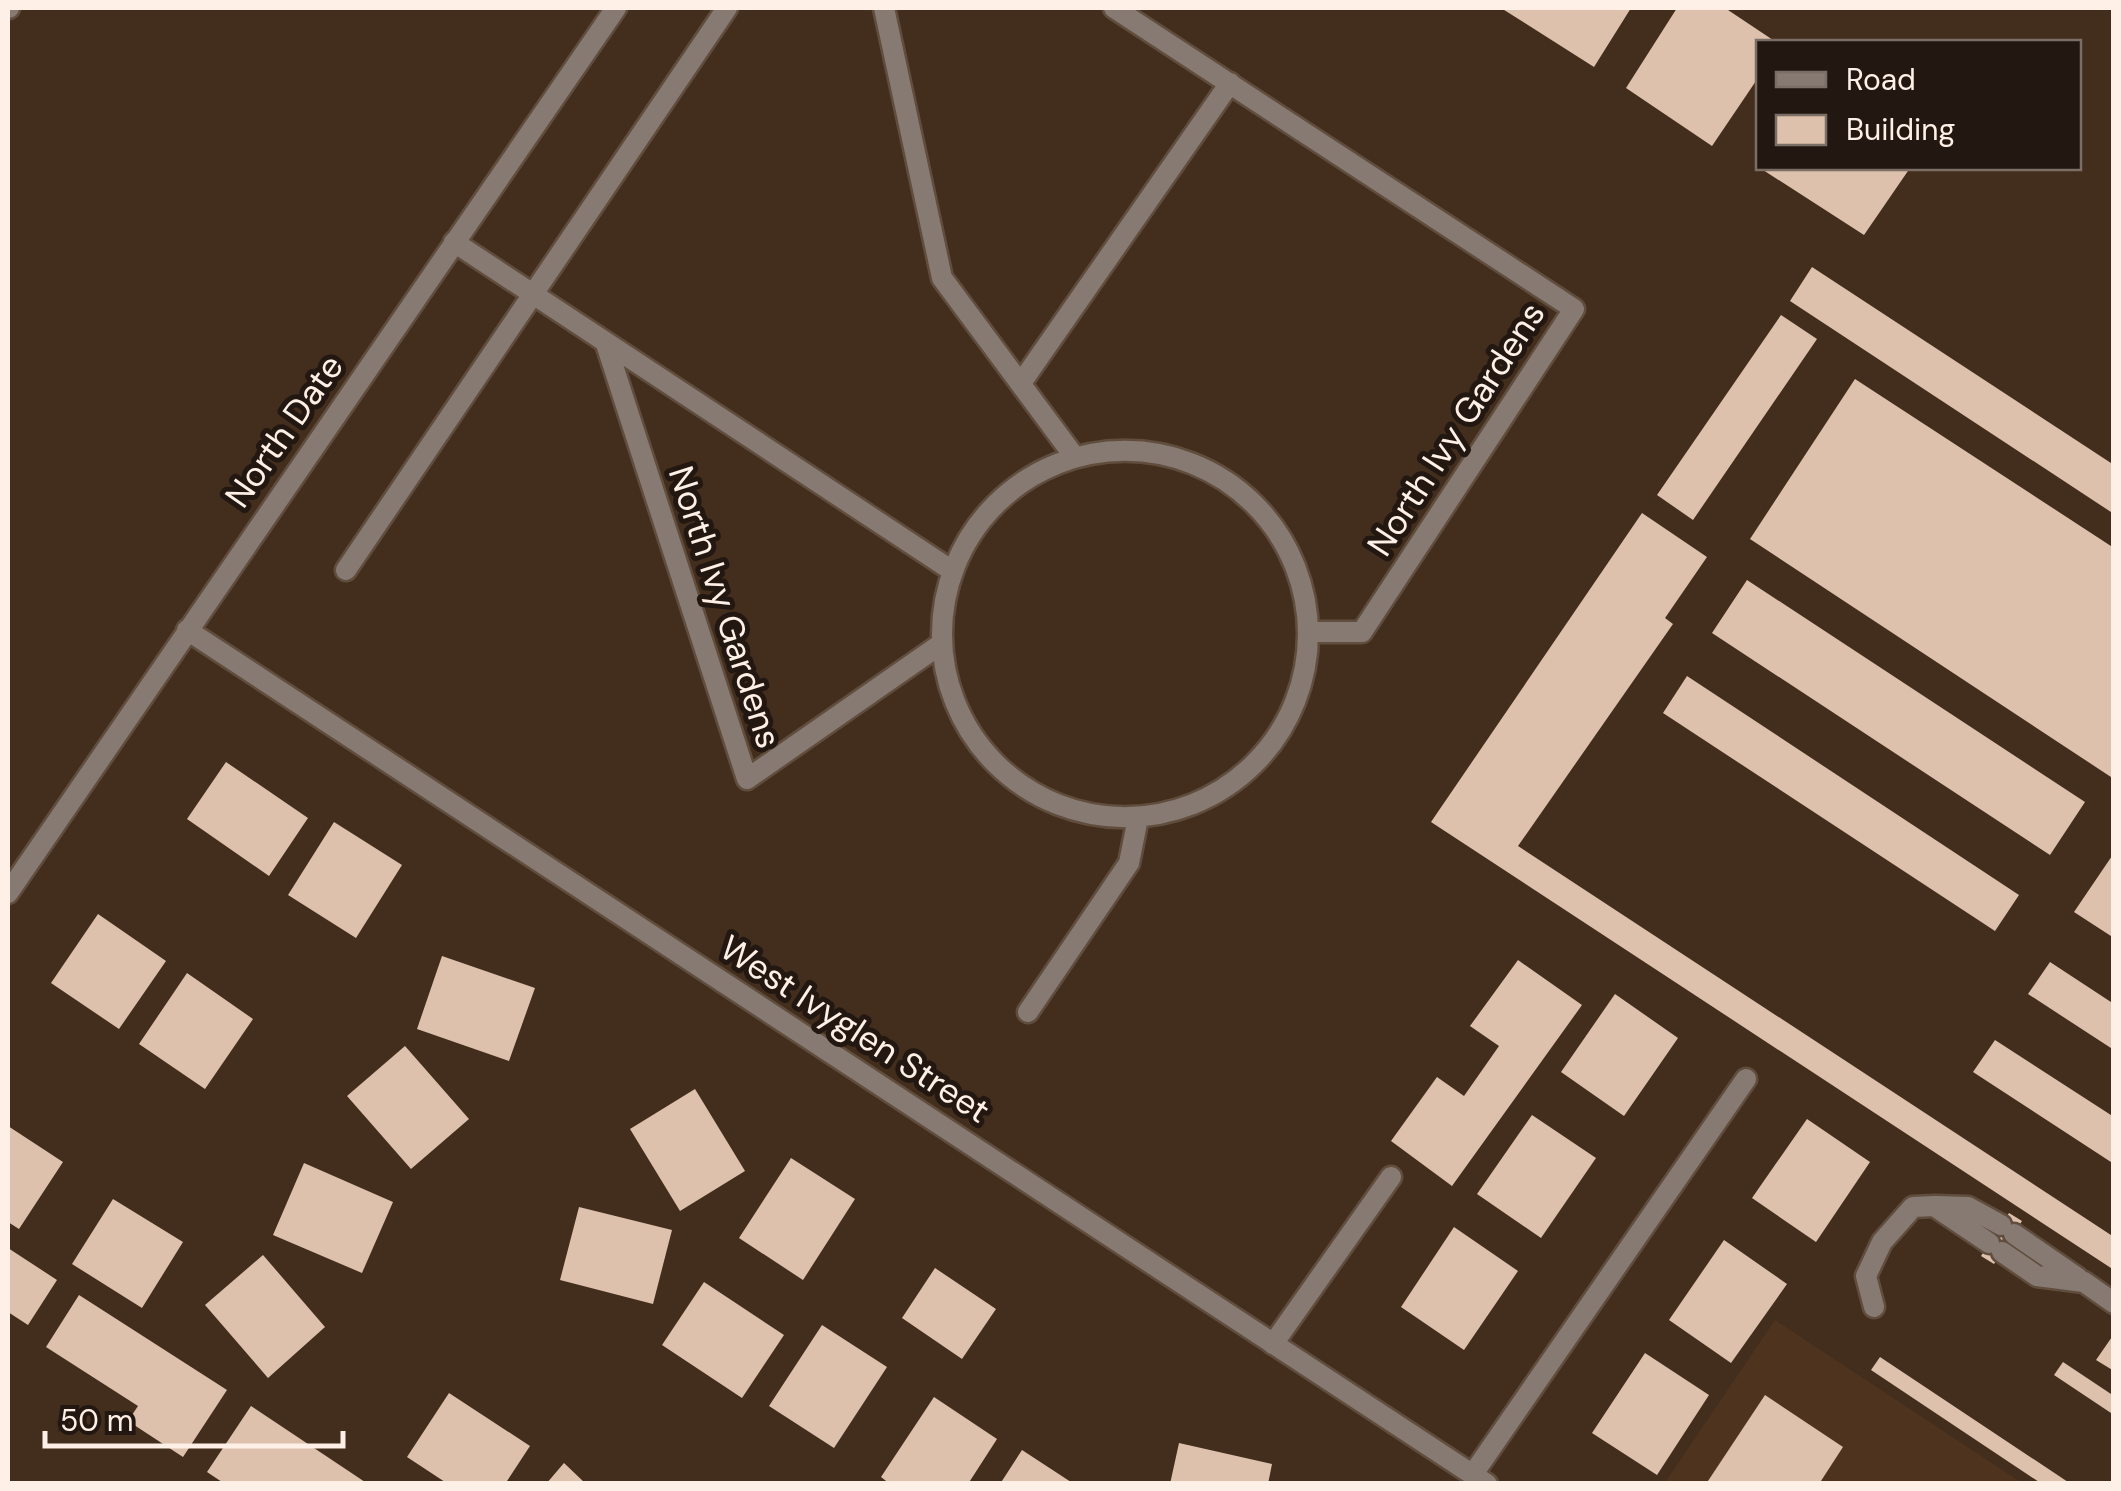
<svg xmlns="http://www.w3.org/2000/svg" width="2121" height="1491" viewBox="0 0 2121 1491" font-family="'DM Sans',sans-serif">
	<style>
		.built { fill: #4e331e }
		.building { fill: #ddc1ad }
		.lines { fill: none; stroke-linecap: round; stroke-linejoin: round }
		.lane-casing { stroke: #614d3d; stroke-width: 25 }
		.street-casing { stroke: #614d3d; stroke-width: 25 }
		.lane { stroke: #867a72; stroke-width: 20 }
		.street { stroke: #867a72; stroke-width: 20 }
		.labels { text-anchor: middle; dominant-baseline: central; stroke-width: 10; stroke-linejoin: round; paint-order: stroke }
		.street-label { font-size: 35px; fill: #fef0e6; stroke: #221811 }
	</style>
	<rect width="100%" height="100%" fill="#432e1d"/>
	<!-- built -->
	<path class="built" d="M1775,1320L2022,1483L1664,1484Z"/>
	<!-- building -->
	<path class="building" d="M1501,8H1631L1594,67Z
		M1677,8H1725L1776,42H1758V78L1712,146L1626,88Z
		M1760,168H1910L1864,235Z
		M1812,267L2114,465V514L1790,301Z
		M1781,315L1817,339L1693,520L1657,495Z
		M1855,379L2114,548V779L1750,539Z
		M1642,513L1707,557L1665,618L1673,624L1518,846L2114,1237V1270L1431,822Z
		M1747,580L2085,802L2050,855L1712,633Z
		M1687,676L2019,895L1995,931L1663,713Z
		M226,762L308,818L269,876L187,819Z
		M334,822L402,865L356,938L288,895Z
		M2114,853V938L2074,912Z
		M98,914L166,961L119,1029L51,983Z
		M442,956L535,988L509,1061L417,1029Z
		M1518,960L1582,1005L1452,1186L1391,1141L1437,1077L1464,1096L1499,1046L1470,1026Z
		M2050,962L2114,1004V1050L2028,994Z
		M187,973L253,1019L205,1089L139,1044Z
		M1615,994L1678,1038L1624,1116L1561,1072Z
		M1995,1040L2114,1117V1164L1973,1072Z
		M405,1046L469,1119L411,1169L347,1096Z
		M695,1089L745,1171L680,1211L630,1129Z
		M1532,1115L1596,1158L1541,1238L1477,1194Z
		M1807,1119L1870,1162L1816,1242L1752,1198Z
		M8,1126L63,1162L19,1229L8,1222Z
		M791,1158L855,1199L803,1280L739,1238Z
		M304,1163L393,1202L362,1273L273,1235Z
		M113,1199L183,1242L142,1308L72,1264Z
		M579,1207L672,1230L653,1304L560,1280Z
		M2009,1213L2022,1221L1994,1264L1981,1256Z
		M1454,1227L1518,1271L1464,1350L1401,1307Z
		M1724,1240L1787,1284L1731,1363L1669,1320Z
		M8,1248L57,1280L28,1325L8,1312Z
		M263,1255L325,1327L268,1378L205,1305Z
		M935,1268L996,1309L962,1359L902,1318Z
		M704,1282L784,1335L742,1398L662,1345Z
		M79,1295L227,1390L183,1457L128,1421L138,1406L46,1347Z
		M822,1325L887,1367L834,1448L769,1406Z
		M2114,1334V1371L2096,1360Z
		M1645,1353L1709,1395L1657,1475L1592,1433Z
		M1880,1357L2071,1484H2042L1871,1370Z
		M2063,1362L2114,1396V1415L2054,1375Z
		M449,1393L530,1446L505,1484H448L407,1457Z
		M1765,1395L1843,1447L1819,1484H1706Z
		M934,1397L997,1439L968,1484H890L881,1477Z
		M251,1406L368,1484H225L207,1472Z
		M1179,1443L1272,1464L1268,1484H1170Z
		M1022,1450L1074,1484H1000Z
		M564,1463L586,1484H546Z"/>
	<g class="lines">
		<defs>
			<path id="lane" d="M8,8H9
				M884,8L942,278L1074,456
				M1114,8L1574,309L1362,632H1309
				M454,242L951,570
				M606,344L747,779L941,644
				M1021,383L1230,83
				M942 634a183 183 0 1 1 366 0a183 183 0 1 1-366 0Z
				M346,570L727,8
				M1028,1012L1129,863L1138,818
				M1936,1206L1968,1207L2001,1225
				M2014,1234L2078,1278
				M2002,1252L2037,1276L2084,1282L2114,1303
				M1874,1307L1866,1276L1882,1242L1913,1207L1934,1206L1989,1243
				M1273,1344L1391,1177
				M1473,1474L1746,1079"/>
			<path id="street" d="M187,630L1487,1484
				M8,893L616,8"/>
		</defs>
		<!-- lane casing -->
		<use href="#lane" class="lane-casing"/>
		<!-- street casing -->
		<use href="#street" class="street-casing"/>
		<!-- lane -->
		<use href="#lane" class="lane"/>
		<!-- street -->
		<use href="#street" class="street"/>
	</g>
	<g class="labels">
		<!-- street labels -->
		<g class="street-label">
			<text transform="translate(1456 429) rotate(-57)">North Ivy Gardens</text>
			<text transform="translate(284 431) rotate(-55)">North Date</text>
			<text transform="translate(725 607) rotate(72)">North Ivy Gardens</text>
			<text transform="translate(855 1029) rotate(33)">West Ivyglen Street</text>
		</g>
	</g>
	<!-- border -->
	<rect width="2121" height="1491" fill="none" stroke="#fef0e6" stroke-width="20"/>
	<!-- legend -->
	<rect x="1756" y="40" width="325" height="130" fill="#221811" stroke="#7a6e66" stroke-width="2.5"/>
	<rect x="1776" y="72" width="50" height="15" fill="#867a72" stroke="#7a6e66" stroke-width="2.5"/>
	<text x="1846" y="90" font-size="30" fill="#fef0e6">Road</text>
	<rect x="1776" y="115" width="50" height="30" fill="#ddc1ad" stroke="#7a6e66" stroke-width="2.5"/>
	<text x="1846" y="140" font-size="30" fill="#fef0e6">Building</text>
	<!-- scale -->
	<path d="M45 1431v15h298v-15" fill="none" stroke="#fef0e6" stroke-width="5"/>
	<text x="60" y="1431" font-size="30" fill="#fef0e6" stroke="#221811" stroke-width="8" paint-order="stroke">50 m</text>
</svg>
